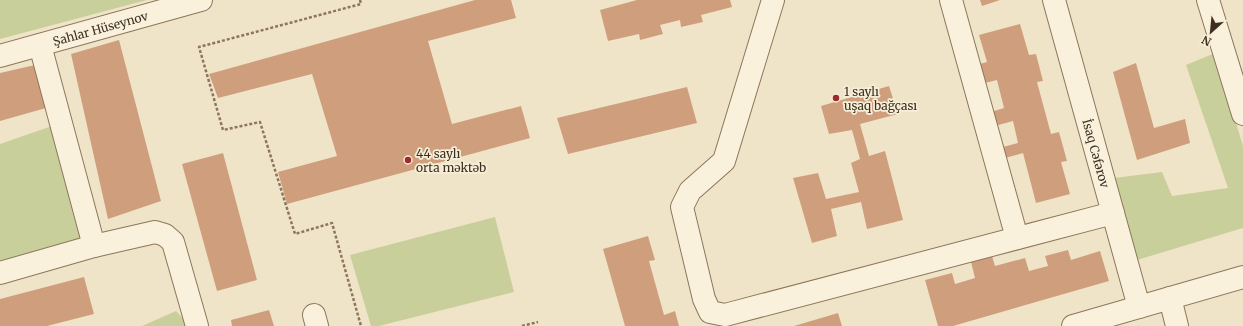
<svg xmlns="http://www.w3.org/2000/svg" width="1243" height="326" viewBox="0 0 1243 326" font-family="Merriweather,serif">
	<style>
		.green { fill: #c9cf9b }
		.building { fill: #cf9f7d }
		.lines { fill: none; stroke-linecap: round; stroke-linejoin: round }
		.minor-casing { stroke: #8d765c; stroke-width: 24 }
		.path { stroke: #8d765c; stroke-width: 2.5; stroke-dasharray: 3 2; stroke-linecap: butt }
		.minor { stroke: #faf1dc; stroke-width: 22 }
		.poi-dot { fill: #9e2a2b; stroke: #f7eed8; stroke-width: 1.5 }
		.labels { text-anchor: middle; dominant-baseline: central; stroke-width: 3.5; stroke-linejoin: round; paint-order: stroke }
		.street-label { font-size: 12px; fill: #3d2e20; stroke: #f7eed8 }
		.poi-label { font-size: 12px; fill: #3d2e20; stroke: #f7eed8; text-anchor: start }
	</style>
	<rect width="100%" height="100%" fill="#f0e4c8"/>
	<!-- green -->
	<path class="green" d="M0,0H147L0,39Z
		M1215,53L1243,146V228L1137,260L1114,178L1162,172L1172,196L1228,188L1186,65Z
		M52,126L82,238L0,262V144Z
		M495,217L514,292L379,326H371L350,255Z
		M176,311L190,326H142Z"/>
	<!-- building -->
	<path class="building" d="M475,0H511L516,18L428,41L452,124L521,106L530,138L287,204L278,172L337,156L312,74L218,98L209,74Z
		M637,0H730L732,7L701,15L703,22L681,27L680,20L660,25L663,34L640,40L639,34L608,41L600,10Z
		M980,0H1000L982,6Z
		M1020,24L1029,55L1036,54L1043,81L1037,82L1051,134L1059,132L1067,161L1061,162L1070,194L1036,203L1023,153L1005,158L1003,147L1018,143L1013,121L995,126L991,112L1004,108L997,80L981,84L976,65L987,62L979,35Z
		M119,40L161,201L108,219L71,54Z
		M1136,63L1154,128L1185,119L1190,143L1137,160L1113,72Z
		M35,65L46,108L0,121V73Z
		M889,86L898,114L860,124L869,156L885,151L903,220L867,229L861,202L831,209L837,236L812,243L793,178L818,173L826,199L859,192L851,163L860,159L852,130L829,134L821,106Z
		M687,87L697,123L568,154L557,118Z
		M223,153L257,280L217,291L182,164Z
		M648,236L655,260L649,261L664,315L675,311L679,326H625L603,249Z
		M1068,250L1071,260L1100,251L1109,281L953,326H938L925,280L952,273L955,284L975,278L971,262L992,256L995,266L1025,258L1029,271L1048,266L1045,256Z
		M84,277L94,314L47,326H0V299Z
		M269,310L274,326H232L231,320Z
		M838,313L842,326H794Z"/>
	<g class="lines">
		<defs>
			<g id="minor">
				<path d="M773,0L724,161L690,191L682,207L704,299L710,312L725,315L1113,213"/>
				<path d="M951,0L1017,238"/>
				<path id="s1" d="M1054,0L1139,307"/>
				<path d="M1208,0L1243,114"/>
				<path id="s2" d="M0,56L201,0"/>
				<path d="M94,246L155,232L165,235L173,242L197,326"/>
				<path d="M0,273L94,246L40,45"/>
				<path d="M1170,298L1177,326"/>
				<path d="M314,315L317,326"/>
				<path d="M1073,326L1243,277"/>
			</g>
		</defs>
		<!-- minor casing -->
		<use href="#minor" class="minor-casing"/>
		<!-- path -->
		<path class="path" d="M360,0L361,4L199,47L223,130L260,122L295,234L332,223L361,326
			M522,326L538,322"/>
		<!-- minor -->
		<use href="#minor" class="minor"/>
	</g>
	<!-- markers -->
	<g class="poi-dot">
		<circle cx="836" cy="98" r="4"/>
		<circle cx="408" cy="160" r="4"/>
	</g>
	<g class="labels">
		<!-- street labels -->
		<g class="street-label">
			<text stroke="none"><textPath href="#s2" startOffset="104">Şahlar Hüseynov</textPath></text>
			<text stroke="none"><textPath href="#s1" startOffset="159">İsaq Cəfərov</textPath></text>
		</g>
		<!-- poi labels -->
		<g class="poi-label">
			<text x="844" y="91">1 saylı<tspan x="844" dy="14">uşaq bağçası</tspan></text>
			<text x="416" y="153">44 saylı<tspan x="416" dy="14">orta məktəb</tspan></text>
		</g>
	</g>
	<!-- north arrow -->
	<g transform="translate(1211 32) rotate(207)" stroke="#f7eed8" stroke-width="3" paint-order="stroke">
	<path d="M0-3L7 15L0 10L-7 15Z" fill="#3d2e20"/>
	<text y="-6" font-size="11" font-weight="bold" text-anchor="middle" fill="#3d2e20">N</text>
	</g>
</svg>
